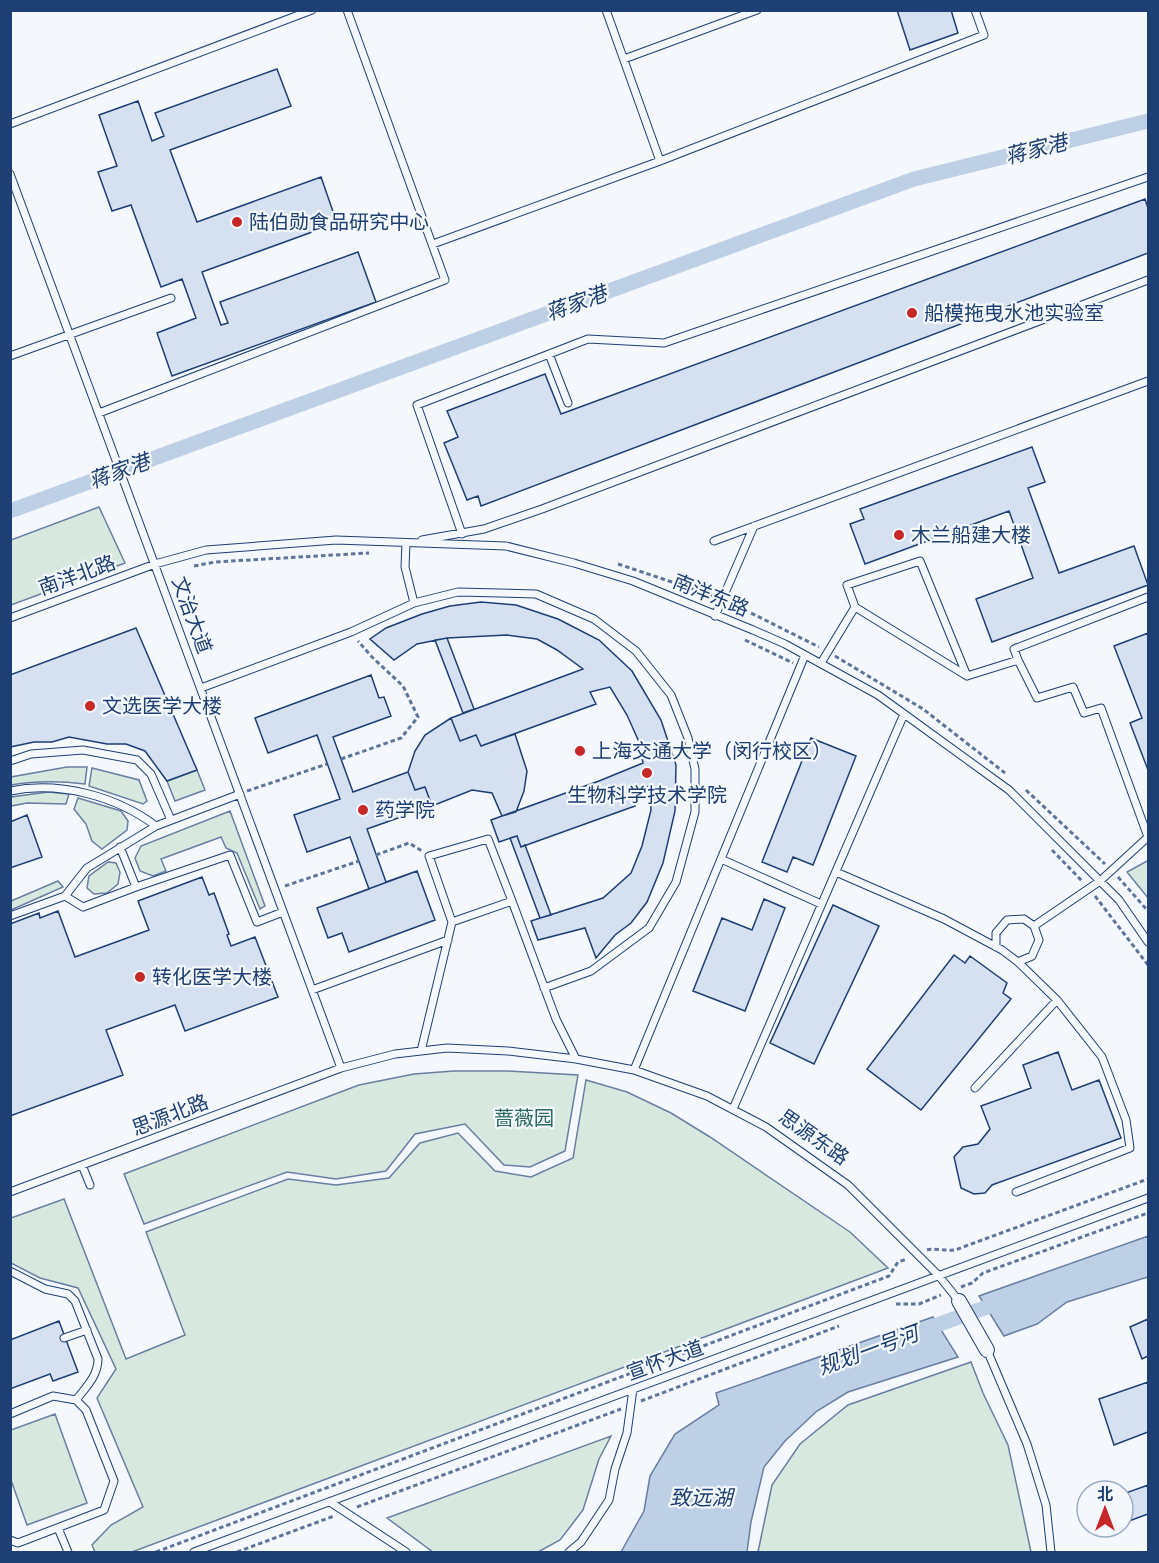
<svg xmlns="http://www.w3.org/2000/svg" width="1159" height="1563" viewBox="0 0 1159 1563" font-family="Cabin,'Noto Sans SC',sans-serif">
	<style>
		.green { fill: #d7e8df; stroke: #687fa3; stroke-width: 1.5 }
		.water { fill: #bed0e5; stroke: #687fa3; stroke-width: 1.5 }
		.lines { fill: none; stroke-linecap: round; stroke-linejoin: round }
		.canal { stroke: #bed0e5; stroke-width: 15 }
		.building { fill: #d5e0f0; stroke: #1d3f73; stroke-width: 1.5 }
		.service-casing { stroke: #1d3f73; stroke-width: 9 }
		.minor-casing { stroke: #1d3f73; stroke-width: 16 }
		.path { stroke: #5e769c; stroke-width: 3; stroke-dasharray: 4.5 3; stroke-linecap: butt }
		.service { stroke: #f4f7fb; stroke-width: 7 }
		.minor { stroke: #f4f7fb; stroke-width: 14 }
		.poi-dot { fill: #c62828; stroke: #f4f7fb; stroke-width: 2 }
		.labels { text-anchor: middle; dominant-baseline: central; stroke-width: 4.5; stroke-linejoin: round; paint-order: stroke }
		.poi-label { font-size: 20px; fill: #1d3f73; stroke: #f4f7fb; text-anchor: start }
		.street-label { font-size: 20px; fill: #1d3f73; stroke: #f4f7fb }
		.park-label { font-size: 20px; fill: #2c6c60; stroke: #f4f7fb }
		.water-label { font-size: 21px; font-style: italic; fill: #1d3f73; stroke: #f4f7fb }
	</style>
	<rect width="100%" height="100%" fill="#f4f7fb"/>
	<!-- green -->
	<path class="green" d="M99,507L125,563L11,605V540Z
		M67,767H87L85,784C60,781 35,781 11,785V777Z
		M92,768L139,780L147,801L143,804L89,786Z
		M197,770L205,790L175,801L167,781Z
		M48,792L69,794L66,804L27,803L11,806V797Z
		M78,798L121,811L128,821L127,830L102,849L92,841L86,824L74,809Z
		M230,811L265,906L260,909L237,853L226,848L221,837L161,859L166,871L153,876L140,871L135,858L141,846Z
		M1147,861L1148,863V898L1127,872Z
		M108,862L116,863L120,872L118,884L107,893L94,894L87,888L89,876Z
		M58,881L63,887L11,910V901Z
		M454,1071H506L578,1075L565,1151L530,1167L504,1165L465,1124L415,1134L386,1171L336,1179L287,1172L144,1224L124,1174L359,1085L414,1074Z
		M586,1080L627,1092L671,1113L710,1137L850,1232L888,1268L132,1552H95L92,1545L111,1525L143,1507L97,1398L116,1369L78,1288L40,1278L11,1263V1218L64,1199L126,1359L185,1335L146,1232L288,1179L336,1185L389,1178L420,1143L458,1133L495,1171L531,1177L573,1158Z
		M971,1362L983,1393L1008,1445L1031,1552H758L772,1485L800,1444L848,1405Z
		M55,1414L87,1503L27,1525L11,1480V1430Z
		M611,1436L599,1459L583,1510L560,1540L538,1552H433L387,1518Z"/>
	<!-- water -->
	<path class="water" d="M1148,1236V1277L1067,1302L1037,1324L1004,1336L979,1296Z
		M933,1317L958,1357L848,1392L817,1411L785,1441L764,1467L751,1522L747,1552H621L644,1511L650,1476L675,1434L719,1405L716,1393Z"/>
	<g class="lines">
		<!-- canal -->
		<path class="canal" d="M10,511L914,179L1148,121
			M920,1331L1004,1301"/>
	</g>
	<!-- building -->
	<path class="building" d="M897,10H951L958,33L910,50Z
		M277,69L291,106L170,150L197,222L321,177L337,223L202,272L221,325L228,323L220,302L358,252L376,302L172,376L157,333L196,318L182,279L161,287L131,205L112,211L98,172L117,166L99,115L138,101L152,141L164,136L155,113Z
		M1145,199L1148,208V253L481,506L478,496L467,500L444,443L458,437L447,411L545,374L561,414Z
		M1032,447L1045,482L1028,488L1059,573L1134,546L1148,585L992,642L976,599L1033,578L1009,511L865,564L850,524L864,519L860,509Z
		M481,602L516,605L558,619L599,640L632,671L661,720L676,765L675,811L663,863L647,902L631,923L615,935L596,958L585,928L538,940L531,921L603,898L631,873L642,846L651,810L649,786L630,793L635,806L521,847L517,836L499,842L491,820L599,781L643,763L639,742L627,715L610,687L590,692L596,704L481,746L476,735L460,741L451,718L583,669L557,650L537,639L507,635L447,638L417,644L394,660L370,639L386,628L422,614L450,606Z
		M136,628L197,770L167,781L145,751L126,744H107L69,737L52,742H34L10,747V675Z
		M1148,633V770L1130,723L1142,718L1114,646Z
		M447,638L474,709L463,713L435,640Z
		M371,675L379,698L384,697L391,716L333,737L353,792L408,772L415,790L425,787L432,806L367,829L386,882L417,871L435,920L349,952L342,933L328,938L317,908L369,889L350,837L307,852L294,815L340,799L317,735L268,753L255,718Z
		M451,718L460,741L476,735L481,746L515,734L527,771L524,791L516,812L502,816L492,793L472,790L432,806L425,787L415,790L408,772L415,751L425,735Z
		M811,738L856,756L813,865L793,857L787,872L762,862Z
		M27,815L42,857L10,868V822Z
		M517,836L521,847L525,845L551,915L540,918L510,838Z
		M417,871L435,920L349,952L342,933L328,938L317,908Z
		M202,877L209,895L214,893L229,934L227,935L231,946L255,937L278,997L185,1031L175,1005L106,1030L123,1075L10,1116V924L39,913L40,918L58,911L75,957L149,930L138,901Z
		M764,899L785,908L745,1011L693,991L722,918L752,930Z
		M833,905L879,926L814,1064L770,1043Z
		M954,955L965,963L970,956L1007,983L1003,993L1011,999L921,1110L867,1069Z
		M1058,1052L1072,1090L1099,1080L1121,1138L992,1185L985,1193L974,1194L961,1188L954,1157L963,1147L978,1144L990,1129L981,1106L1031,1088L1023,1065Z
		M1148,1319V1356L1142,1359L1130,1327Z
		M59,1321L78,1372L53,1381L50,1374L10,1389V1340Z
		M1148,1382V1432L1114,1445L1099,1399Z
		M1148,1485V1514L1129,1521L1123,1504V1494Z"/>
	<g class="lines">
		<defs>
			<path id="service" d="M606,10L660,161
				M624,59L757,10
				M10,124L312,10
				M10,174L341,1068
				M433,244L660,161L984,35L975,10
				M549,354L568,403
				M10,356L171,298
				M99,413L445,280L347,10
				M462,534L417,405L588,339L664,343L1148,177
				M422,540L484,529L542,509L1148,280
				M714,541L1148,381
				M408,543H406L405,567L414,603
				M855,607L847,585L920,561L967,676
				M715,616L754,526
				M10,618L155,564L206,550L336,540L506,546L574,563L633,581L753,630L785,644L878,695L1009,790L1119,900L1148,942
				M1018,660L1014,649L1148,597
				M821,663L855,607L967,676L1018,660L1037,698L1073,687L1084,713L1101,708L1148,837
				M201,688L351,632L414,603L458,592L536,594L594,619L636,651L671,695L688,738L695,769V812L676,882L649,928L591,971L544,988
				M10,761L31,754L83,750L137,760L151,774L171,820
				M10,791C60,781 116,796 156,826
				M721,859L821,904
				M836,872L944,919L1002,950L1018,962L1057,1000L1102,1057L1126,1120L1130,1148L1016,1192
				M136,887L230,855L257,922L283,912
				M65,896L83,907L136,887L120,847
				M10,916L65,896L87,868L156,826L240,794
				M452,922L429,856L488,839L512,901
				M1034,926L1100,881L1148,837
				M996,947V933L1007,920L1024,919L1034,926L1039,940L1032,956L1018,962
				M312,990L448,940
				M421,1051L452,922L512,901L556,1019L576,1059
				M634,1070L805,655
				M975,1088L1057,1000
				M733,1109L904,714
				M82,1165L90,1185
				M10,1192L341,1068L395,1054L447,1048L508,1051L576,1059L634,1070L707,1096L766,1127L848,1185L939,1276L959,1301
				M10,1271L45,1289L68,1294L75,1301L98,1359C98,1376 86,1387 76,1400
				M64,1338L87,1330
				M987,1350L1027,1444L1046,1505L1051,1552
				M10,1414L53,1396L76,1400L86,1410L114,1481L104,1510L18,1543L10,1540
				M330,1502L406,1552
				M58,1528L68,1552
				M194,1552L1148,1198
				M569,1552L581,1542L609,1500L615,1469L627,1433L633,1389"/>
			<path id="minor" d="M959,1301L987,1350"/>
		</defs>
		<!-- service casing -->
		<use href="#service" class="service-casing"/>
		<!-- minor casing -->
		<use href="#minor" class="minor-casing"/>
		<!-- path -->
		<path class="path" d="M618,564L714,596
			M194,566L215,562L369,553
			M731,603L819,647
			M745,640L793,663
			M835,656L923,709L1005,773
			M341,759L401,738L418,717L403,686L372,657L358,641
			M1026,790L1105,864
			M247,791L327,764
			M1052,850L1083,882
			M376,855L409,843L422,851
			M1118,877L1148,911
			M285,886L359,861
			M1095,896L1148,965
			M927,1250C932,1248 947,1251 955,1250L1148,1179
			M961,1287L972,1283L983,1273L1148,1213
			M896,1304H919L941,1295
			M641,1401L839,1326
			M357,1507L621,1409
			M156,1552L889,1276L898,1262L907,1259
			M237,1552L334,1516"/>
		<!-- service -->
		<use href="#service" class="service"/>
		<!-- minor -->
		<use href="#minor" class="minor"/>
	</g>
	<!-- markers -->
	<g class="poi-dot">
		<circle cx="237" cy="222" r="6"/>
		<circle cx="912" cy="313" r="6"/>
		<circle cx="899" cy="535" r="6"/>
		<circle cx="90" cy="706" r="6"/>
		<circle cx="580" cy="751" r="6"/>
		<circle cx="647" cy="773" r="6"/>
		<circle cx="363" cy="810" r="6"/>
		<circle cx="140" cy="977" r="6"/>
	</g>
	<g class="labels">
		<!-- poi labels -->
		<g class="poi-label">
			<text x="249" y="222">陆伯勋食品研究中心</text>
			<text x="924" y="313">船模拖曳水池实验室</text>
			<text x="911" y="535">木兰船建大楼</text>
			<text x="102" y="706">文选医学大楼</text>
			<text x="592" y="751">上海交通大学（闵行校区）</text>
			<text x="647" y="795" text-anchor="middle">生物科学技术学院</text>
			<text x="375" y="810">药学院</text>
			<text x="152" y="977">转化医学大楼</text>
		</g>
		<!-- street labels -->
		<g class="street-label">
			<text transform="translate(77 575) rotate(-20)">南洋北路</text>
			<text transform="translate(711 595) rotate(22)">南洋东路</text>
			<text transform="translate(192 615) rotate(70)">文治大道</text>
			<text transform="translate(170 1115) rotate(-21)">思源北路</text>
			<text transform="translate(814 1137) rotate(35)">思源东路</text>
			<text transform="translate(665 1360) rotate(-20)">宣怀大道</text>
		</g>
		<!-- park labels -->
		<g class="park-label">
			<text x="524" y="1118">蔷薇园</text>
		</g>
		<!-- water labels -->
		<g class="water-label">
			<text transform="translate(1036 149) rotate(-14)">蒋家港</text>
			<text transform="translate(576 303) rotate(-20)">蒋家港</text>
			<text transform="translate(119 471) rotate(-20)">蒋家港</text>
			<text transform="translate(868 1350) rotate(-20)">规划一号河</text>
			<text x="701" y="1497">致远湖</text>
		</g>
	</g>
	<!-- border -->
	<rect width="1159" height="1563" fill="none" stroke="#1d3f73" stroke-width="24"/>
	<!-- north arrow -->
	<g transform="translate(1105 1509)"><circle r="28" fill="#f4f7fb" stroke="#9eadc5" stroke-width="1.5"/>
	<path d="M0-4.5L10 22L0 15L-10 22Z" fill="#c62828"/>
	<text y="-9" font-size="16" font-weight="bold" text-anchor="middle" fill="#1d3f73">北</text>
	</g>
</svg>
